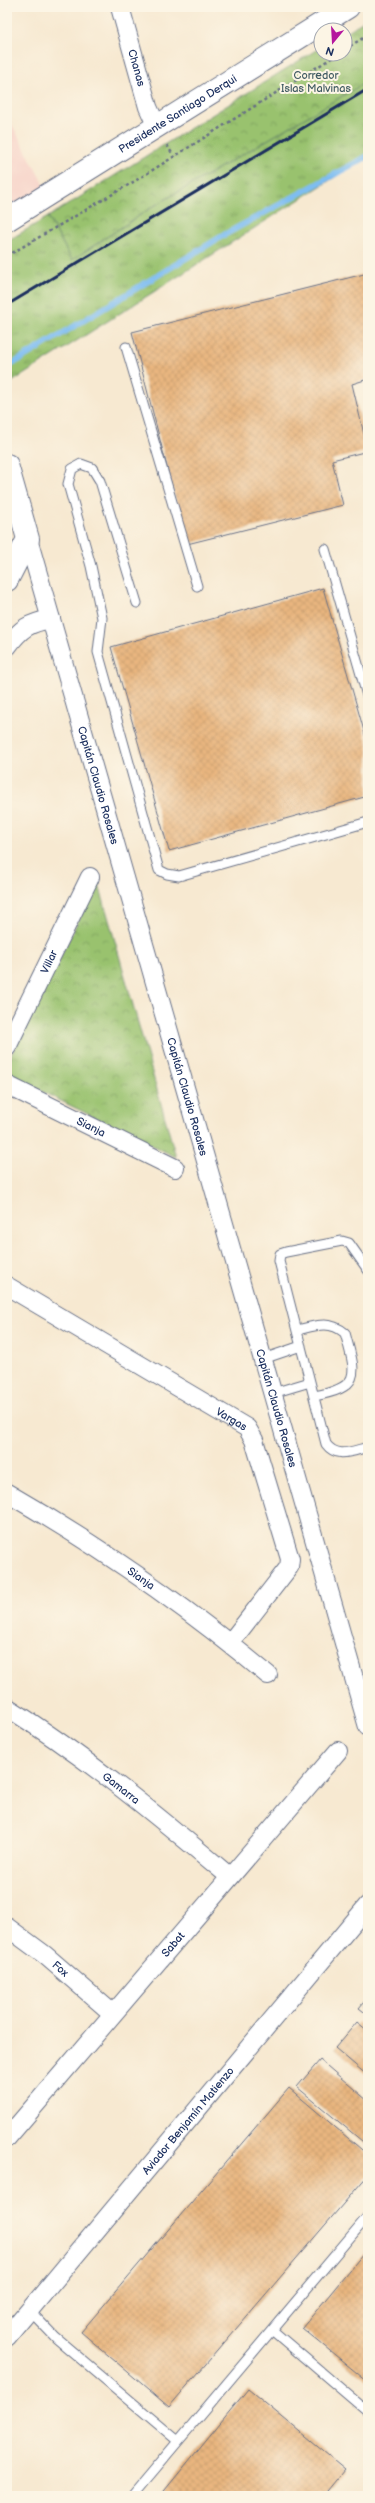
<svg xmlns="http://www.w3.org/2000/svg" width="375" height="2503" viewBox="0 0 375 2503" font-family="'Balsamiq Sans',sans-serif">
	<style>
		.built { fill: #f7d1c7 }
		.grass { fill: url(#grass-tufts); stroke: #5a7866 }
		.park { fill: url(#park-crowns); stroke: #5a7866 }
		.lines { fill: none; stroke-linecap: round; stroke-linejoin: round }
		.stream { stroke: #7ebdf2; stroke-width: 6 }
		.building { fill: url(#building-cross-hatch) }
		.lane-casing { stroke: #687086; stroke-width: 11 }
		.street-casing { stroke: #687086; stroke-width: 20 }
		.secondary-casing { stroke: #687086; stroke-width: 24 }
		.path { stroke: #687086; stroke-width: 2.5; stroke-dasharray: 3 3; stroke-linecap: butt }
		.lane { stroke: #fff; stroke-width: 9 }
		.street { stroke: #fff; stroke-width: 18 }
		.secondary { stroke: #fff; stroke-width: 22 }
		.rail { stroke: #1b2f5e; stroke-width: 3 }
		.labels { text-anchor: middle; dominant-baseline: central; stroke-width: 4; stroke-linejoin: round; paint-order: stroke }
		.street-label { font-size: 11px; fill: #1b2f5e; stroke: #fcf5e5 }
		.park-label { font-size: 11px; fill: #415b63; stroke: #fcf5e5 }
	</style>
	<defs>
		<pattern id="grass-tufts" width="24" height="20" patternUnits="userSpaceOnUse"><rect width="24" height="20" fill="#99c26e"/><path d="M3 7l-1-3M5 7V3M7 7l1-3M15 17l-1-3M17 17v-4M19 17l1-3" fill="none" stroke="#7c9e5e"/></pattern>
		<pattern id="park-crowns" width="20" height="18" patternUnits="userSpaceOnUse"><rect width="20" height="18" fill="#99c26e"/><path d="M2 6a3 3 0 1 1 6 0M12 15a3 3 0 1 1 6 0" fill="none" stroke="#7c9e5e"/></pattern>
		<pattern id="building-cross-hatch" width="8" height="8" patternUnits="userSpaceOnUse"><rect width="8" height="8" fill="#e9b67f"/><path d="M0 0l8 8M0 8l8-8" fill="none" stroke="#c79d70"/></pattern>
	</defs>
	<rect width="100%" height="100%" fill="#fcf5e5"/>
	<filter id="ink" filterUnits="userSpaceOnUse"><feTurbulence type="fractalNoise" baseFrequency=".025" numOctaves="2"/><feDisplacementMap in="SourceGraphic" scale="8" xChannelSelector="R" yChannelSelector="G"/><feConvolveMatrix kernelMatrix="1 2 1 2 8 2 1 2 1" color-interpolation-filters="sRGB"/></filter>
	<filter id="wash" filterUnits="userSpaceOnUse"><feTurbulence type="fractalNoise" baseFrequency=".012" numOctaves="4" result="noise"/><feDisplacementMap in="SourceGraphic" scale="16" xChannelSelector="R" yChannelSelector="G"/><feGaussianBlur stdDeviation="0.9" result="paint"/><feColorMatrix in="noise" values="0 0 0 0 0 0 0 0 0 0 0 0 0 0 0 0 0 1.4 0 .05"/><feComposite in="paint" operator="in"/></filter>
	<g filter="url(#wash)">
		<rect width="100%" height="100%" fill="#f7e9d1"/>
		<!-- built -->
		<path class="built" d="M7,115L45,187L7,212Z"/>
		<!-- grass -->
		<path class="grass" d="M368,81V156L7,385V241L48,217L72,260L149,209Z"/>
		<!-- park -->
		<path class="park" d="M368,18V81L149,209L72,260L48,217L321,47V54H345V33Z
			M98,881L176,1157L16,1079L9,1068L11,1055Z"/>
		<g class="lines">
			<!-- stream -->
			<path class="stream" d="M9,366L224,235L368,156"/>
		</g>
		<g id="blocks">
			<!-- building -->
			<path class="building" d="M368,273V379L352,384L368,451L332,460L343,505L187,544L132,332Z
				M323,588L368,745V796L169,851L111,647Z
				M368,1997V2015L359,2008Z
				M357,2022L368,2031V2076L335,2048Z
				M320,2060L368,2101V2146L297,2087Z
				M289,2088L368,2155V2175L169,2407L81,2332Z
				M368,2248V2382L302,2328Z
				M248,2389L345,2469L323,2496H160Z"/>
		</g>
	</g>
	<g filter="url(#ink)">
		<use href="#blocks" fill-opacity="0" stroke="#687086" stroke-width="1"/>
		<g class="lines">
			<defs>
				<path id="lane" d="M126,347L197,586
					M325,549L368,699
					M137,603L100,481L92,468L81,464L72,469L68,484L91,566L102,618L98,652L159,870L167,874L179,876L368,822
					M368,1270L349,1243L342,1241L286,1252L280,1254L279,1261L326,1444C337,1459 352,1451 368,1447
					M297,1330C315,1326 329,1320 345,1333C356,1374 363,1387 314,1396
					M263,1359L301,1346
					M273,1393L310,1382
					M29,2310L56,2338L178,2441
					M272,2330L368,2412
					M132,2496L368,2216"/>
				<g id="street">
					<path id="s1" d="M120,7L148,107L157,127"/>
					<path id="s2" d="M28,539L368,1727"/>
					<path d="M7,647C21,628 29,623 51,619"/>
					<path id="s3" d="M7,1047L90,877"/>
					<path id="s4" d="M7,1085L175,1168"/>
					<path id="s5" d="M7,1286L247,1428L254,1440L290,1559L289,1567L230,1643"/>
					<path id="s6" d="M7,1493C99,1546 187,1607 268,1675"/>
					<path id="s7" d="M7,1707C86,1757 158,1816 230,1877"/>
					<path id="s8" d="M7,1927L45,1955L112,2013"/>
					<path id="s9" d="M7,2138L338,1751"/>
					<path id="s10" d="M7,2337L368,1905"/>
				</g>
				<g id="secondary">
					<path id="s11" d="M7,220L348,7"/>
					<path d="M7,465L28,539L7,580"/>
				</g>
			</defs>
			<!-- lane casing -->
			<use href="#lane" class="lane-casing"/>
			<!-- street casing -->
			<use href="#street" class="street-casing"/>
			<!-- secondary casing -->
			<use href="#secondary" class="secondary-casing"/>
			<!-- path -->
			<path class="path" d="M345,49L368,35
				M167,145L173,155
				M7,256L135,181L338,54"/>
			<!-- lane -->
			<use href="#lane" class="lane"/>
			<!-- street -->
			<use href="#street" class="street"/>
			<!-- secondary -->
			<use href="#secondary" class="secondary"/>
			<!-- rail -->
			<path class="rail" d="M7,305L368,89"/>
		</g>
	</g>
	<g class="labels">
		<!-- street labels -->
		<g class="street-label">
			<text stroke="none"><textPath href="#s1" startOffset="63">Chanas</textPath></text>
			<text stroke="none"><textPath href="#s11" startOffset="201">Presidente Santiago Derqui</textPath></text>
			<text stroke="none"><textPath href="#s2" startOffset="256">Capitán Claudio Rosales</textPath></text>
			<text stroke="none"><textPath href="#s3" startOffset="95">Villar</textPath></text>
			<text stroke="none"><textPath href="#s2" startOffset="580">Capitán Claudio Rosales</textPath></text>
			<text stroke="none"><textPath href="#s4" startOffset="94">Sianja</textPath></text>
			<text stroke="none"><textPath href="#s2" startOffset="904">Capitán Claudio Rosales</textPath></text>
			<text stroke="none"><textPath href="#s5" startOffset="261">Vargas</textPath></text>
			<text stroke="none"><textPath href="#s6" startOffset="159">Sianja</textPath></text>
			<text stroke="none"><textPath href="#s7" startOffset="140">Gamarra</textPath></text>
			<text stroke="none"><textPath href="#s9" startOffset="255">Sabat</textPath></text>
			<text stroke="none"><textPath href="#s8" startOffset="68">Fox</textPath></text>
			<text stroke="none"><textPath href="#s10" startOffset="282">Aviador Benjamín Matienzo</textPath></text>
		</g>
		<!-- park labels -->
		<g class="park-label">
			<text x="316" y="75">Corredor<tspan x="316" dy="13">Islas Malvinas</tspan></text>
		</g>
	</g>
	<!-- margin -->
	<rect width="375" height="2503" fill="none" stroke="#fcf5e5" stroke-width="24"/>
	<!-- north arrow -->
	<g transform="translate(333 42) rotate(198)"><circle r="19" fill="#fcf5e5" stroke="#a2a6af"/>
	<path d="M0-3L7 15L0 10L-7 15Z" fill="#b5179e"/>
	<text y="-6" font-size="11" font-weight="bold" text-anchor="middle" fill="#1b2f5e">N</text>
	</g>
</svg>
